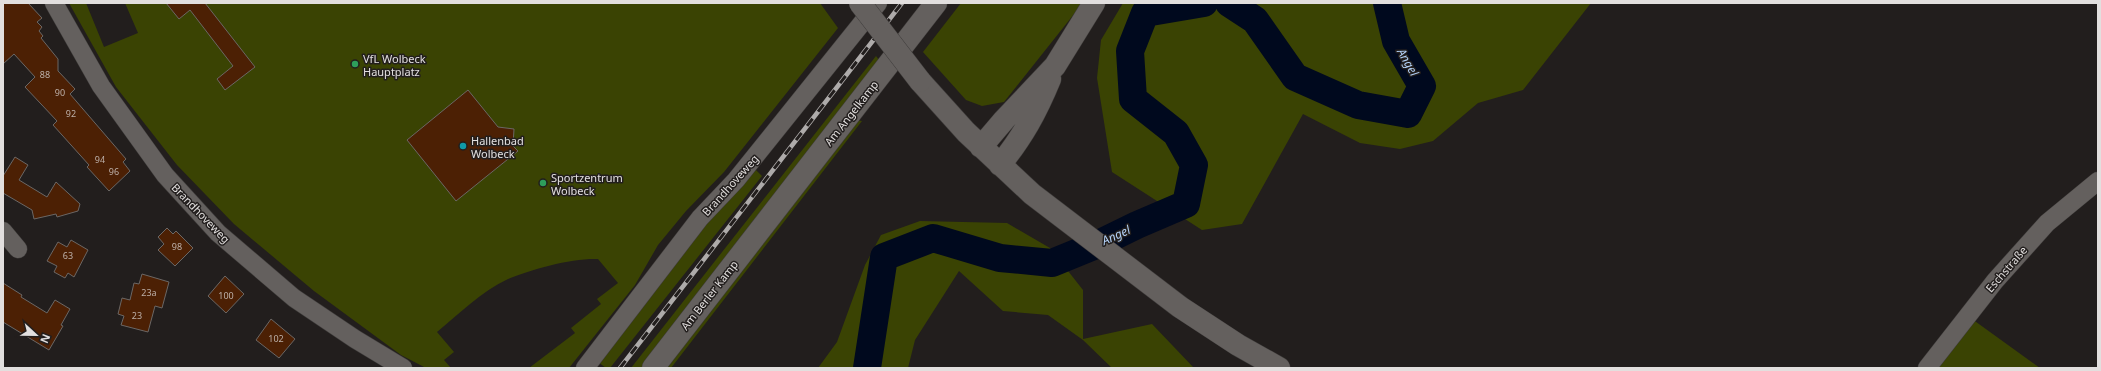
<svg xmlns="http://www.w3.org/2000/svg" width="2101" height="371" viewBox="0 0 2101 371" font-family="'Noto Sans',sans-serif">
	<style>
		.green { fill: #3a4303 }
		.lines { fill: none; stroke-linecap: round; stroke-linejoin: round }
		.river { stroke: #00091e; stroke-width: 28 }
		.building { fill: #4c2004; stroke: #6b6765 }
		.street-casing { stroke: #3f3c3b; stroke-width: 19 }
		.secondary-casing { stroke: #3f3c3b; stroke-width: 23 }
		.street { stroke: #64605e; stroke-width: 18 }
		.secondary { stroke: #64605e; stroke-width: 22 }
		.rail-casing { stroke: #aeabaa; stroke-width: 4.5 }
		.rail { stroke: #221e1d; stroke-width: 3; stroke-dasharray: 9; stroke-linecap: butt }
		.secondary-bridge-casing { stroke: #3f3c3b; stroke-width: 23; stroke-linecap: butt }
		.secondary-bridge { stroke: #64605e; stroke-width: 22 }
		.leisure-dot { fill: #2e9e5b; stroke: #221e1d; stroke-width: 1.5 }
		.culture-dot { fill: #0f9aa8; stroke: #221e1d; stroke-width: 1.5 }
		.labels { text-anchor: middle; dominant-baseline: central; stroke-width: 3; stroke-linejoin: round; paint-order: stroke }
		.number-label { font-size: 9px; fill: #bcafa8 }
		.poi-label { font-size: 11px; fill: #e2dfde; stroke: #221e1d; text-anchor: start }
		.street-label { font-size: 11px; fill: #e2dfde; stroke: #221e1d }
		.water-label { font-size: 12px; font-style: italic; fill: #b2d0f6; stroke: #221e1d }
	</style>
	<rect width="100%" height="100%" fill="#221e1d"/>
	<!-- green -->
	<path class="green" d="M69,3H86L104,47L138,33L125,3H820L838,28L724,172L686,211L658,245L635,285L569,368H529L575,333L571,328L601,304L597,299L618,283L598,259C572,258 532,269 508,279C482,291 459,314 437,332L454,352L444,360L451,368H426L401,355L314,291L234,224L177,165L116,87Z
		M961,3H1081L1078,9L1004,102L982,106L966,100L923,52Z
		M1123,3H1591L1523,90L1478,103L1433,141L1400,149L1360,143L1303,114L1242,224L1202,230L1112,172L1097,78L1101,40Z
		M876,56L879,60L641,368H631Z
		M856,120L862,121L671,368H665Z
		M756,170L762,176L610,368H606L598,362L702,227Z
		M920,221L1007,223L1050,248L1083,290V339L1152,324L1194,368H1112L1083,340L1048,315L1003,311L959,271L915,340L908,368H818L837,342L865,265L881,235Z
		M1972,319L2040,368H1934Z"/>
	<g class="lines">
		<!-- river -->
		<path class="river" d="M1229,3L1255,20L1295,77L1358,105L1408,114L1422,86L1396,41L1387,3
			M867,368L884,257L933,238L1000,258L1052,263L1096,245L1137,225L1186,204L1194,165L1176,133L1133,99L1130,51L1145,13L1204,3"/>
	</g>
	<!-- building -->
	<path class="building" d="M3,3H28L42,18L37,22L42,27L39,31L43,36L41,38L58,59V71L75,89L70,94L126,159L123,162L130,171L109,191L87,167L89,165L53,125L57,121L25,87L35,77L14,54L3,64Z
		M166,3H205L255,67L225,90L217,79L233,66L190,10L179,19Z
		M468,90L498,127L514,129L513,146L518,151L456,201L407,140Z
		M15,157L28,165L19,180L47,197L56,182L80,204L78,211L57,217L56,214L34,219L32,210L3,193V176Z
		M167,228L173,234L176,231L193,248L175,266L158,250L164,244L158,237Z
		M71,240L88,250L74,277L68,273L65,278L54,272L57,266L47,261L58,242L67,247Z
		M142,274L169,282L162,308L155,306L148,332L121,325L124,316L118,314L122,298L130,300L134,283L139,284Z
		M225,276L244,294L226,313L208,296Z
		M3,283L22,295L21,297L47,313L55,300L70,309L61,325L63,326L49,350L3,322Z
		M271,319L295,339L279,358L256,340Z"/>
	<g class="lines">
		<defs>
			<path id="street" d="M54,3L101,86L165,175L218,233L294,298L355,339L403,368
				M3,231L18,249
				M585,368L700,218L736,180L878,3
				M1927,368L1995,281L2047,223L2098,181"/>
			<path id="secondary" d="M920,81L966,132L1032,194L1180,307L1238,345L1279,368
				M981,147L1004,120L1055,66L1094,3
				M1000,165C1023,136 1036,113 1050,79
				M653,368L936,3"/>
		</defs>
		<!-- street casing -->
		<use href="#street" class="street-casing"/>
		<!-- secondary casing -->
		<use href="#secondary" class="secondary-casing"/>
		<!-- street -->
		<use href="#street" class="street"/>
		<!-- secondary -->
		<use href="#secondary" class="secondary"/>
		<defs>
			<path id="rail" d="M620,368L902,3"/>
		</defs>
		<!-- rail casing -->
		<use href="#rail" class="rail-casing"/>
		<!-- rail -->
		<use href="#rail" class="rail"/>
		<defs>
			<path id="secondary-bridge" d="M860,3L920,81"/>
		</defs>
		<!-- secondary-bridge casing -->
		<use href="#secondary-bridge" class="secondary-bridge-casing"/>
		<!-- secondary-bridge -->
		<use href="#secondary-bridge" class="secondary-bridge"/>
	</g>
	<!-- markers -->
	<g class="leisure-dot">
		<circle cx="355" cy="64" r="4"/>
		<circle cx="543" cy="183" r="4"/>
	</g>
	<circle class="culture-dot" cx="463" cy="146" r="4"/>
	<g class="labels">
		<!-- number labels -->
		<g class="number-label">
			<text x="45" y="74">88</text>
			<text x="60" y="92">90</text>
			<text x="71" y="113">92</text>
			<text x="100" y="159">94</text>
			<text x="114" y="171">96</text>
			<text x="177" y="246">98</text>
			<text x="68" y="255">63</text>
			<text x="149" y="292">23a</text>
			<text x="226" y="295">100</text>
			<text x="137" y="315">23</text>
			<text x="276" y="338">102</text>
		</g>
		<!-- poi labels -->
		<g class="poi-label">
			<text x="363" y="58">VfL Wolbeck<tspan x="363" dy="13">Hauptplatz</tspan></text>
			<text x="471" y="140">Hallenbad<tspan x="471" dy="13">Wolbeck</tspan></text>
			<text x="551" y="177">Sportzentrum<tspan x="551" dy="13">Wolbeck</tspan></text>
		</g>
		<!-- street labels -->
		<g class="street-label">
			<text transform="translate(851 113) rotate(-52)">Am Angelkamp</text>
			<text transform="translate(730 185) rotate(-48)">Brandhoveweg</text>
			<text transform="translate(201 213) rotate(46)">Brandhoveweg</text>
			<text transform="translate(2006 269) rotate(-49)">Eschstraße</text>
			<text transform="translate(709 295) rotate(-52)">Am Berler Kamp</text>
		</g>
		<!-- water labels -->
		<g class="water-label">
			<text transform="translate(1408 62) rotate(60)">Angel</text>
			<text transform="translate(1116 235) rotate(-24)">Angel</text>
		</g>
	</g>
	<!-- border -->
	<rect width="2101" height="371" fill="none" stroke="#e2dfde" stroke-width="8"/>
	<!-- north arrow -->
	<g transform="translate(36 335) rotate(112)" stroke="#221e1d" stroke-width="3" paint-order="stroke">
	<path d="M0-3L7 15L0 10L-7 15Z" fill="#e2dfde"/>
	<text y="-6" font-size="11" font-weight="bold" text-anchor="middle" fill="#e2dfde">N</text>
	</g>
</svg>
